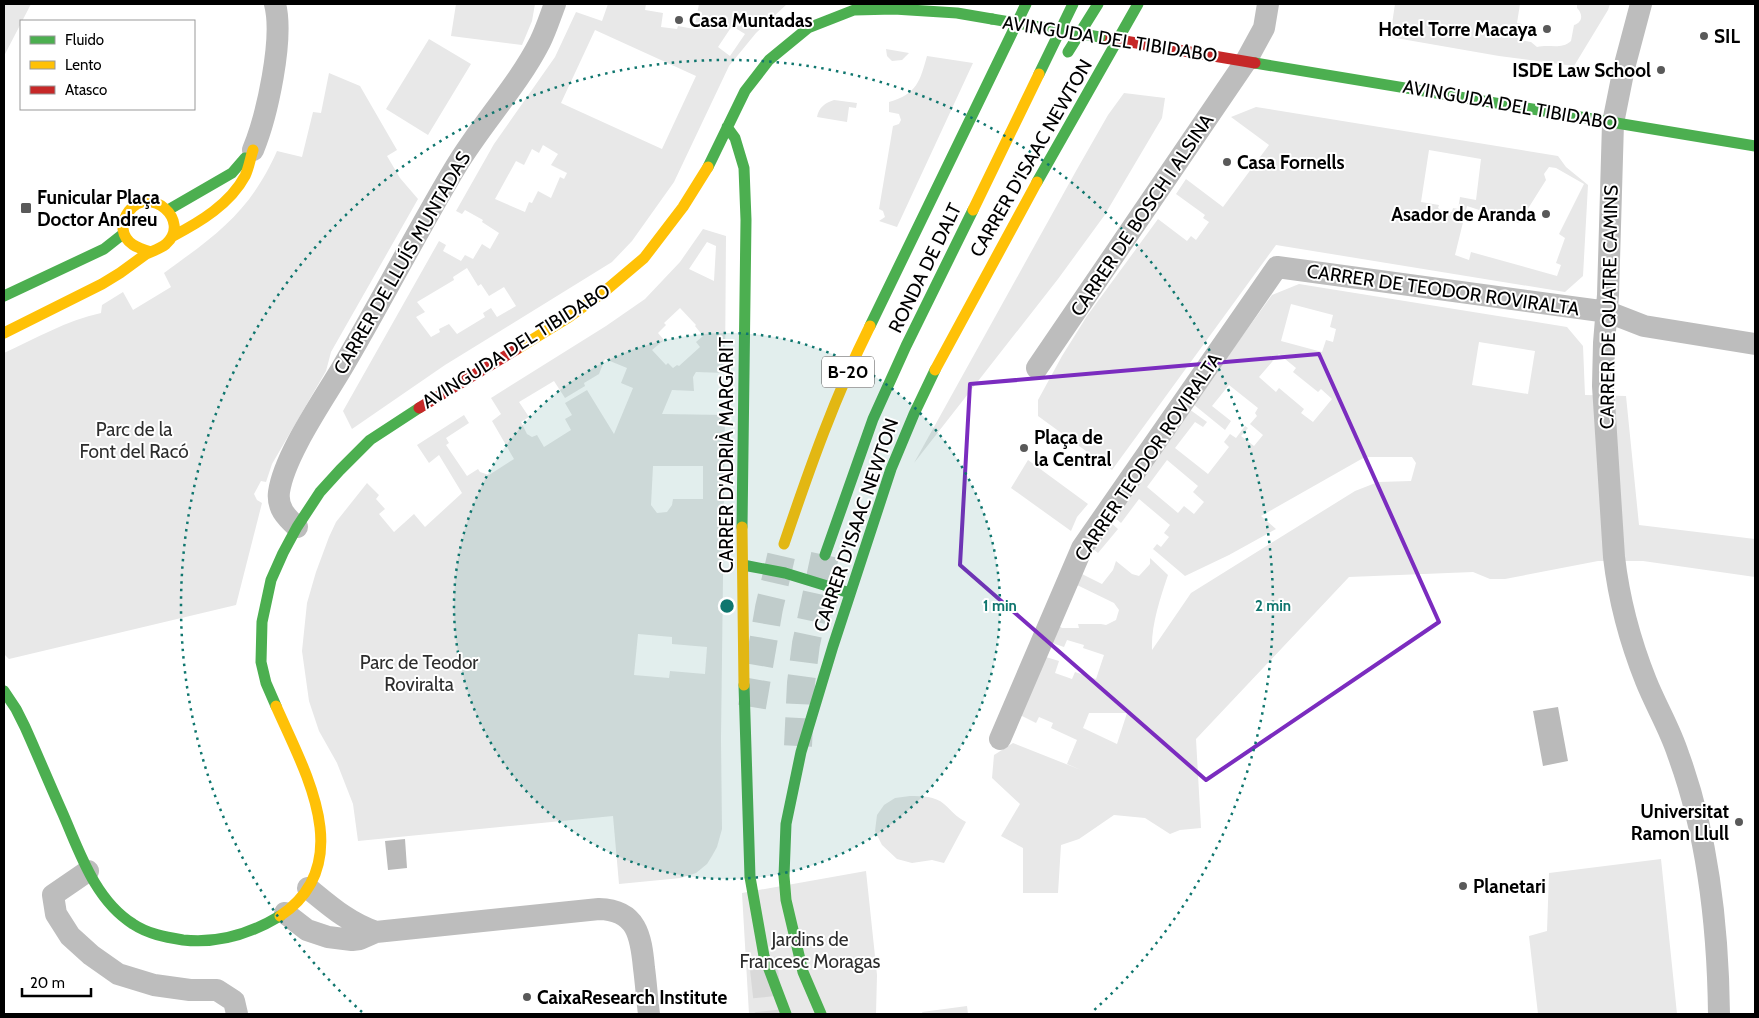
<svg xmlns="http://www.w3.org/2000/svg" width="1759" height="1018" viewBox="0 0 1759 1018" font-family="Cabin,sans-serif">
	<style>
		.green { fill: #e8e8e8; fill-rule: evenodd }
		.water { fill: #bababa }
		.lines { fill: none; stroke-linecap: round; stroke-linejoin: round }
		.highway-tunnel { stroke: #d9d9d9; stroke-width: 28; stroke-dasharray: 28 14; stroke-linecap: butt }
		.street { stroke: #bdbdbd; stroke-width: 22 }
		.fast { stroke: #4caf50; stroke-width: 11 }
		.slow { stroke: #ffc107; stroke-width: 11 }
		.jam { stroke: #c62828; stroke-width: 11 }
		.fast-bridge { stroke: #4caf50; stroke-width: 11 }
		.marked { fill: none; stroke: #7b2cbf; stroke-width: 4; stroke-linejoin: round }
		.ring { fill: none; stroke: #0f766e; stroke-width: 2.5; stroke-dasharray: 2.5 5 }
		.poi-dot { fill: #595959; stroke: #fff; stroke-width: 2 }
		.labels { text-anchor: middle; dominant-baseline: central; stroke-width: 4; stroke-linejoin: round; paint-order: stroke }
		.shield { fill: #fff; stroke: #4c4c4c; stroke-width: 1 }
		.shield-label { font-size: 18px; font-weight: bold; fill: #000 }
		.poi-label { font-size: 19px; font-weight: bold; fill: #000; stroke: #fff; text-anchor: start }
		.street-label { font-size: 19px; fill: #000; stroke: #fff }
		.park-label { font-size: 19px; fill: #2d2d2d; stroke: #fff }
		.centre { fill: #0f766e; stroke: #fff; stroke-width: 2.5 }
		.ring-label { font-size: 15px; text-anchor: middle; font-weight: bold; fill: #0f766e; stroke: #fff; stroke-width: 4; stroke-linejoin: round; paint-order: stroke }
	</style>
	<rect width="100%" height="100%" fill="#fff"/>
	<!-- green -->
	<path class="green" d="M4,4H31L4,56Z
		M456,4H535L532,21L522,45L451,36Z
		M608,4H646L645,10L663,13L661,27L677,29L678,26L694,29L699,4H787L756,33L729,66L674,182L632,241L612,262L445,365L352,429L343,411L439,241L446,245L443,251L461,261L465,255L473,259L482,244L490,249L499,233L482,222L483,220L465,210L462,214L456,211L494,144L555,57L576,12L602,21ZM732,26L745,34L730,56L718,47ZM595,30L696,76L662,149L561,103ZM543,145L558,154L551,165L567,173L564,179L560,177L551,198L538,191L532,203L529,202L525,212L495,199L516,161L524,165L532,149L539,153ZM467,268L478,286L481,284L489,296L504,287L516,306L497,317L491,308L483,313L485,317L457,334L449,324L439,329L440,332L431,337L416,317L425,312L417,302L454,280L453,277Z
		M1395,4H1520L1517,23L1522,24L1519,40L1531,42L1537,47C1550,44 1561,50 1571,41L1574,25C1583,22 1583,14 1577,8V4H1610L1608,10L1574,66L1499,56L1390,37Z
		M429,39L471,64L428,135L386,109Z
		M886,49L909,53L902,60L892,61L887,56Z
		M927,56L973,63L897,227L879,221L885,217L883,211L879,209L893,126L899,124L901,120L899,114L889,112V102C917,94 920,81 927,56Z
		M329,73L360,86L397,150L387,156L400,178L418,199L331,352L326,371L272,464L266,482L261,481L254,494L257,500L262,503L236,605L9,659L4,654V353C35,339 67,320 101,313L102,305L123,292L133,310L171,287L164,273C216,235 250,212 277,151L302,157L313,112L321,113Z
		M1124,93L1165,98L1162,118L1104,216L1058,279L914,463L1076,171L1108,115Z
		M834,100L857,103L856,108L849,107L847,122L817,117C819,107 825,103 834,100Z
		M1256,107L1558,156L1566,167L1588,185L1583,276L1565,292L1276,245L1112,470L1038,416V400L1062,356L1087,316L1158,219L1187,241L1191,236L1196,240L1209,222L1203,218L1205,215L1176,194L1186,179L1223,207L1269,145L1231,117ZM1429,150L1481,159L1476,200L1460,197L1458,209L1453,208L1452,212L1444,213L1438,208L1439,205L1421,202ZM1549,167L1556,168L1584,184L1559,234L1565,238L1556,263L1561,265L1557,276L1471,252L1469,260L1455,255L1467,206L1519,223L1546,180L1544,174Z
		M703,229L726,236L725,373L696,372L693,377L694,391L672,390L662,414L725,415L721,739L722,829L717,847L712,856L707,864L696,873L681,878L619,884L613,816L358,841L353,804L337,763L319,731L309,701L302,651L307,603L316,572L329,537L336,522L367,483L379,495L376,499L385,509L379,514L394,532L414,514L425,527L462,493L439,455L429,463L417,445L464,415L469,423L446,438L449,443L446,445L467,476L478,469L480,472L489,475L514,459L492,421L501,414L491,398L606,326L645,299L680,262ZM707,242L716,246L714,281L689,269ZM680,308L696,325L695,326L703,336L696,342L700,347L679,366L677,365L673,368L668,363L666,365L652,350L664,340L658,333L666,325L664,323ZM605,359L627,368L621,383L633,388L614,434L587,390L565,403L572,415L565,419L571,430L544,447L537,435L532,437L527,434L521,422L529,417L519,402L554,381L565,398L585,386L584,383L599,374ZM653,466H703V499H673L672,505L667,512L657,513L651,505ZM638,634L672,637V644L707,647L705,674L670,671L669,678L634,675Z
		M1299,284L1567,327L1583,346L1585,395L1626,396L1639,525L1755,539V577L1643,561H1598L1505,579H1490L1473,572L1349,577L1196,739L1201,828L1180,830L1170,834L1145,818L1114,815L1079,839L1061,845L1058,893H1023V848L1001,836L1020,804L992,778L994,755L1013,743L1081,770L1067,764L1077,740L1051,728L1053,723L1039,717L1036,723L1020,715L1046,657L1059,661L1055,673L1072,679L1075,672L1096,679L1104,655L1083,648L1084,645L1067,640L1064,647L1052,643L1059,626L1062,628H1079L1078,624H1101L1106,625L1116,620L1119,610L1114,603L1077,585L1082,574L1102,584L1113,570L1116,561L1132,574L1139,576L1150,564V558L1168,575C1160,599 1151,625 1152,650L1191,593L1355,491L1378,482L1411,481L1416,463L1412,457H1365L1261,516L1276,529L1229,555L1185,576L1153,549L1157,544L1161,547L1169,537L1164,533L1170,525L1139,499L1121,523L1112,515L1189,409L1207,422L1203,427L1195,422L1175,448L1208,474L1229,447L1224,442L1230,434L1236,438L1245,426L1248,428L1241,436L1254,446L1263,435L1250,424L1257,416L1255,413L1258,408L1229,385L1212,406L1231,421L1225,430L1193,404L1272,295ZM1291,304L1333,315L1330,327L1336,329L1333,342L1326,340L1322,352L1281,341ZM1479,342L1535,351L1528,394L1472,385ZM1279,354L1296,368L1293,372L1318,392L1321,389L1332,399L1313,422L1301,413L1304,409L1279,388L1276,392L1259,377ZM1167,460L1198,486L1193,492L1204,502L1194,514L1184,506L1178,513L1147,487ZM1089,713H1127L1117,744L1083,728Z
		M1028,460L1088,504L1077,517L1071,531L1011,488Z
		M1108,520L1118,529L1098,553L1093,549Z
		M910,796C922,796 935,796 944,804C952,811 956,817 966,822L944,863L932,860L912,863L897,859L882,845L875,831L877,815L884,805L895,798Z
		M1661,859L1677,1014H1538L1529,936L1547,931L1549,873Z
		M866,871L877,975L876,1014H749L742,893Z
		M967,1006L968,1014H923L922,1012Z"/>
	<!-- water -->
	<path class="water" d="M1558,707L1568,761L1543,766L1533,711Z
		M405,839L407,868L388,870L385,841Z"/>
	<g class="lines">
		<!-- highway-tunnel -->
		<path class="highway-tunnel" d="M752,707L769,608L783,548
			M798,746L801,683L806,644L825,555
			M764,969L769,1014"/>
		<!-- street -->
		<path class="street" d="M1641,4L1624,68L1613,123L1608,295L1604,343L1603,386L1614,557C1619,600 1630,641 1646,681C1656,706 1670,729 1678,754C1708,835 1718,929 1719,1014
			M253,150C267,116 284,39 275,4
			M1037,368L1246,61L1264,28L1268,4
			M297,527C286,517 277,508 279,492C284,456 323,400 342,368C381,302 416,233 455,168C481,124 517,87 540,42C546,30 550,17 555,4
			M1000,739L1082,548L1277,267L1608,312L1644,326L1755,344
			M88,871L53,895L56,914L70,936L91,955L118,974L154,985L190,990H217L234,1001L237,1014
			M308,888C330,906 349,923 376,932
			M285,913L307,930L328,937L352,940L360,939L376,932L599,909C637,910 641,936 644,968C646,983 647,999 649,1014"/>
		<!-- fast -->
		<path class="fast" d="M1068,52L1098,4
			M1255,63L1755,146
			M1039,74L1073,4
			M727,127L735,138L744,168L746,220L742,527
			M708,167L745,91L769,60L808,28L854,10L894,9L957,13L992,19
			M1037,182L1138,4
			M168,210L232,173L245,158
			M4,296L104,249L123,234
			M870,326L1026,4
			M825,555L873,419L906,346L973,210
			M743,565L785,573L850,593
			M744,685L750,877L764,956L786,1014
			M4,691L16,709L25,727C38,756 50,785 63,814C80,853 95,900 133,924C148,934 165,937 183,940C218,944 250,934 280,916
			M276,706L266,683L261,662L262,622L271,580L283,553L297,527L320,492L340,470L370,440L419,408
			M821,1014L803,972L786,900L784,876L786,824L801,752L833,646L891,469L914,414L935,370"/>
		<!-- slow -->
		<path class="slow" d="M973,210L1039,74
			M173,236C200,222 230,204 245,176C249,168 250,159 253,150
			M4,333L102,284L120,273L146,254C152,251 160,249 166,244C192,221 150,184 129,211C125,216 123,222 123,229C125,244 138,248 151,252
			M517,349L569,317L605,291L644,258L683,207L708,167
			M935,370L1037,182
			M742,527L744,685
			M784,544C809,470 835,396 870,326
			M276,706C304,770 359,863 280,916"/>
		<!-- jam -->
		<path class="jam" d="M1101,37L1255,63
			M419,408L517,349"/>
		<!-- fast-bridge -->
		<path class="fast-bridge" d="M992,19L1100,37"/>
	</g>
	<!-- marked area -->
	<path class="marked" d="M1319,354L1439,622L1206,780L960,565L970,384Z"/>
	<!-- distance rings -->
	<circle cx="727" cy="606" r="273" fill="#0f766e" fill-opacity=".12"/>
	<g class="ring">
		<circle cx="727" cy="606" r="273"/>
		<path d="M362 1012A546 546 0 1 1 1092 1012"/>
	</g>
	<!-- markers -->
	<g class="poi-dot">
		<circle cx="679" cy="20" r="5"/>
		<circle cx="1547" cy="29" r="5"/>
		<circle cx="1704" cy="36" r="5"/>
		<circle cx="1661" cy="70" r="5"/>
		<circle cx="1227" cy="162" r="5"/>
		<rect x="20" y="202" width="12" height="12" rx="2.5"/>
		<circle cx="1546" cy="214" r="5"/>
		<circle cx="1024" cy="448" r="5"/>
		<circle cx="1739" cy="822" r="5"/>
		<circle cx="1463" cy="886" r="5"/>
		<circle cx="527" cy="997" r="5"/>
	</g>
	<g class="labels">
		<!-- shield labels -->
		<rect class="shield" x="822" y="356.5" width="52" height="31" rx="4"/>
		<g class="shield-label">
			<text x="848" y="372">B-20</text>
		</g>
		<!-- poi labels -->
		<g class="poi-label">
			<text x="689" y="20">Casa Muntadas</text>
			<text x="1537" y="29" text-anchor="end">Hotel Torre Macaya</text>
			<text x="1714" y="36">SIL</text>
			<text x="1651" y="70" text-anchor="end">ISDE Law School</text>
			<text x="1237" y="162">Casa Fornells</text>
			<text x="37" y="197">Funicular Plaça<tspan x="37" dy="22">Doctor Andreu</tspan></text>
			<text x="1536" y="214" text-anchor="end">Asador de Aranda</text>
			<text x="1034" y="437">Plaça de<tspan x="1034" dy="22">la Central</tspan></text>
			<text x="1729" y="811" text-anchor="end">Universitat<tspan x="1729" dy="22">Ramon Llull</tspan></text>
			<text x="1473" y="886">Planetari</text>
			<text x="537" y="997">CaixaResearch Institute</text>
		</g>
		<!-- street labels -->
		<g class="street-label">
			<text transform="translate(1110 39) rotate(9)">AVINGUDA DEL TIBIDABO</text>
			<text transform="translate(1510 105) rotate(10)">AVINGUDA DEL TIBIDABO</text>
			<text transform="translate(1031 158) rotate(-60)">CARRER D'ISAAC NEWTON</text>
			<text transform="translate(1142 215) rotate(-56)">CARRER DE BOSCH I ALSINA</text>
			<text transform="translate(402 263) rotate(-60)">CARRER DE LLUÍS MUNTADAS</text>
			<text transform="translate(925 268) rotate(-64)">RONDA DE DALT</text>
			<text transform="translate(1443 290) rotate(8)">CARRER DE TEODOR ROVIRALTA</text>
			<text transform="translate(1609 307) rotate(-89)">CARRER DE QUATRE CAMINS</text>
			<text transform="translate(516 346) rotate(-32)">AVINGUDA DEL TIBIDABO</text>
			<text transform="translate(726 455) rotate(-90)">CARRER D'ADRIÀ MARGARIT</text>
			<text transform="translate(1148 457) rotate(-56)">CARRER TEODOR ROVIRALTA</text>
			<text transform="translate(856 525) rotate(-71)">CARRER D'ISAAC NEWTON</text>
		</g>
		<!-- park labels -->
		<g class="park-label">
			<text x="134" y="429">Parc de la<tspan x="134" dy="22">Font del Racó</tspan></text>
			<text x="419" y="662">Parc de Teodor<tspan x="419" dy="22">Roviralta</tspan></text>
			<text x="810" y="939">Jardins de<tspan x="810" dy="22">Francesc Moragas</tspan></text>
		</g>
	</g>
	<circle cx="727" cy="606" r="8" class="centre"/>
	<g class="ring-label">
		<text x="1000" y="611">1 min</text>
		<text x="1273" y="611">2 min</text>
	</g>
	<!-- border -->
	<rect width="1759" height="1018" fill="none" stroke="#000000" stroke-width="10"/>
	<!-- legend -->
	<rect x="20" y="20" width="175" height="90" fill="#ffffff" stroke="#999999"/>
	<rect x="30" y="36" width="25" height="8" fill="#4caf50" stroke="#999999"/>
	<text x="65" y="45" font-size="15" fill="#000000">Fluido</text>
	<rect x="30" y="61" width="25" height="8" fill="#ffc107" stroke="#999999"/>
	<text x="65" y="70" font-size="15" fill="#000000">Lento</text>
	<rect x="30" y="86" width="25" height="8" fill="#c62828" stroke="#999999"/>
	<text x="65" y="95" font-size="15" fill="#000000">Atasco</text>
	<!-- scale -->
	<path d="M22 988v8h69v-8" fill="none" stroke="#000000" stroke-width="2.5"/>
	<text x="30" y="988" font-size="15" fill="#000000" stroke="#ffffff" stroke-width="4" paint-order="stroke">20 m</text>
</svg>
